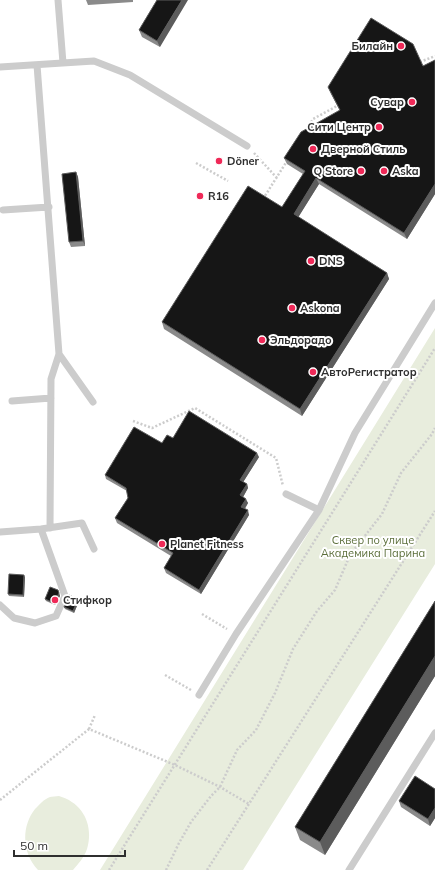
<svg xmlns="http://www.w3.org/2000/svg" width="435" height="870" viewBox="0 0 435 870" font-family="Mulish,sans-serif">
	<style>
		.green { fill: #e8eddd }
		.lines { fill: none; stroke-linecap: round; stroke-linejoin: round }
		.path { stroke: #ccc; stroke-width: 2.5; stroke-dasharray: 2 2; stroke-linecap: butt }
		.lane { stroke: #ccc; stroke-width: 7 }
		.wall { fill: #8a8a8a }
		.shaded-wall { fill: #5c5c5c }
		.building { fill: #161616; stroke: #5c5c5c }
		.poi-dot { fill: #ef2958; stroke: #fff; stroke-width: 1.5 }
		.labels { text-anchor: middle; dominant-baseline: central; stroke-width: 4; stroke-linejoin: round; paint-order: stroke }
		.poi-label { font-size: 11px; font-weight: bold; fill: #2f2f2f; stroke: #fff; text-anchor: start }
		.park-label { font-size: 11px; fill: #5b6e3a; stroke: #fff }
	</style>
	<rect width="100%" height="100%" fill="#fff"/>
	<!-- green -->
	<path class="green" d="M435,328V564L243,870H100Z
		M59,796C83,803 94,825 87,849C84,858 78,864 73,870H38C22,853 21,827 35,809C39,805 44,799 50,797C52,797 56,796 59,796Z"/>
	<g class="lines">
		<!-- path -->
		<path class="path" d="M420,62L435,56
			M307,129L313,119L337,106
			M254,153L277,178
			M196,163L228,181
			M263,199L287,161
			M133,421L152,428L195,408L276,458L283,486
			M202,614L227,629
			M165,675L191,690
			M89,729L95,715
			M0,800L89,729L175,765L220,787L249,804
			M109,870L435,348
			M166,870L179,843L191,822L211,796L220,787L237,750L256,730L275,693L293,649L317,611L335,590L350,555L382,514L401,473L432,434L435,428
			M207,870L435,511"/>
		<!-- lane -->
		<path class="lane" d="M58,0L63,63
			M37,65L59,354L51,379L50,528
			M0,67L94,61L130,75L247,146
			M3,210L49,207
			M59,354L93,402
			M12,401L51,398
			M286,494L319,510
			M0,532L41,529L82,523L94,549
			M0,605L14,618L35,623L56,616L65,596L41,529
			M199,695L236,634L319,510L355,433L435,303
			M349,870L435,733"/>
	</g>
	<!-- wall -->
	<path class="wall" d="M86,0H133V2L88,5Z
		M157,0L160,47L142,37L139,30Z
		M435,60V194L407,239L319,184L298,217L387,273L389,279L302,416L164,329L162,322L282,207L303,174L287,164L284,158L340,111L331,94L328,87L423,66Z
		M76,172L78,177L85,246L71,247L69,242Z
		M162,443L259,457L243,482L247,484L248,488L243,497L248,503L245,509L249,515L201,594L166,573L164,568L171,556L117,523L115,518L128,498L127,491L106,479L105,475Z
		M25,577L24,597L9,596L8,594Z
		M58,590L60,596L55,605L46,601L45,599Z
		M78,599L79,601L74,613L65,609L64,607Z
		M435,601V676L325,855L300,840L295,827Z
		M435,789V818L430,826L401,807L399,801Z"/>
	<!-- shaded-wall -->
	<path class="shaded-wall" d="M182,0H188L160,47L157,41Z
		M76,172L78,177L85,246L83,241Z
		M316,178L319,184L296,221L294,214Z
		M435,184V194L407,239L404,233Z
		M387,273L389,279L302,416L300,409Z
		M257,453L259,457L242,484L240,480Z
		M247,484L248,488L242,499L240,495Z
		M246,499L248,503L243,511L241,507Z
		M248,510L249,515L201,594L199,590Z
		M24,575L25,577L24,597L23,595Z
		M59,593L60,596L55,605L54,603Z
		M78,599L79,601L74,613L73,611Z
		M435,656V676L325,855L320,842Z
		M435,808V818L430,826L428,819Z"/>
	<!-- building -->
	<path class="building" d="M157,0H182L157,41L139,30Z
		M371,18L413,44L423,66L435,60V184L404,233L316,178L294,214L387,273L300,409L162,322L248,186L282,207L305,171L284,158L301,132L340,110L328,87Z
		M76,172L83,241L69,242L62,174Z
		M189,411L257,453L240,480L247,484L240,495L246,499L241,507L248,510L199,590L164,568L173,553L115,518L128,498L126,488L105,475L134,427L162,443L167,435L173,438Z
		M9,574L24,575L23,595L8,594Z
		M50,587L58,590L59,593L54,603L45,599Z
		M69,595L78,599L73,611L64,607Z
		M435,601V656L320,842L295,827Z
		M415,776L435,789V808L428,819L399,801Z"/>
	<!-- markers -->
	<g class="poi-dot">
		<circle cx="401" cy="46" r="4"/>
		<circle cx="412" cy="102" r="4"/>
		<circle cx="379" cy="127" r="4"/>
		<circle cx="313" cy="149" r="4"/>
		<circle cx="219" cy="161" r="4"/>
		<circle cx="361" cy="171" r="4"/>
		<circle cx="384" cy="171" r="4"/>
		<circle cx="200" cy="196" r="4"/>
		<circle cx="311" cy="261" r="4"/>
		<circle cx="292" cy="308" r="4"/>
		<circle cx="262" cy="340" r="4"/>
		<circle cx="313" cy="372" r="4"/>
		<circle cx="162" cy="544" r="4"/>
		<circle cx="55" cy="600" r="4"/>
	</g>
	<g class="labels">
		<!-- poi labels -->
		<g class="poi-label">
			<text x="393" y="46" text-anchor="end">Билайн</text>
			<text x="404" y="102" text-anchor="end">Сувар</text>
			<text x="371" y="127" text-anchor="end">Сити Центр</text>
			<text x="321" y="149">Дверной Стиль</text>
			<text x="227" y="161">Döner</text>
			<text x="353" y="171" text-anchor="end">Q Store</text>
			<text x="392" y="171">Aska</text>
			<text x="208" y="196">R16</text>
			<text x="319" y="261">DNS</text>
			<text x="300" y="308">Askona</text>
			<text x="270" y="340">Эльдорадо</text>
			<text x="321" y="372">АвтоРегистратор</text>
			<text x="170" y="544">Planet Fitness</text>
			<text x="63" y="600">Стифкор</text>
		</g>
		<!-- park labels -->
		<g class="park-label">
			<text x="373" y="540">Сквер по улице<tspan x="373" dy="13">Академика Парина</tspan></text>
		</g>
	</g>
	<!-- scale -->
	<path d="M14 850v6h111v-6" fill="none" stroke="#2f2f2f" stroke-width="2"/>
	<text x="20" y="850" font-size="12" fill="#2f2f2f" stroke="#ffffff" stroke-width="3" paint-order="stroke">50 m</text>
</svg>
